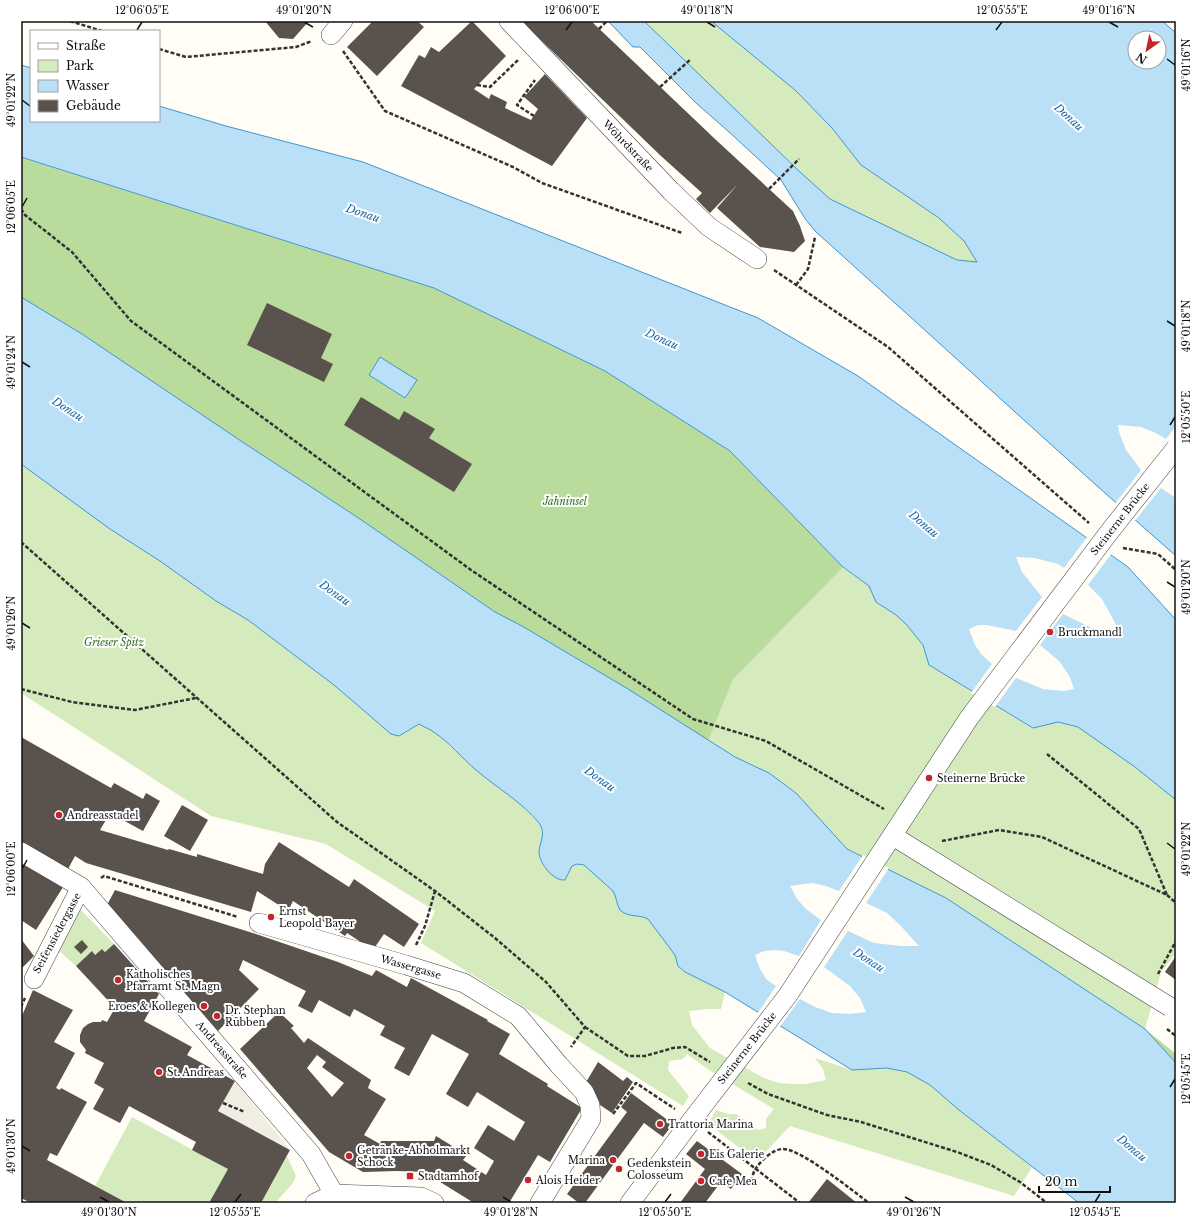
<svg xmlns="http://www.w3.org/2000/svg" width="1197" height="1224" viewBox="0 0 1197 1224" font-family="'Libre Baskerville',serif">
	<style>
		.green { fill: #d5ebbd }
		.forest { fill: #b9dc9c }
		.plaza { fill: #f1ede2 }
		.water { fill: #b9e0f7; stroke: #3f96cf; fill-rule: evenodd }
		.pier { fill: #fffdf5 }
		.building { fill: #5a524d; fill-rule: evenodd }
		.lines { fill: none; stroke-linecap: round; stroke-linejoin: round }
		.street-casing { stroke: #444; stroke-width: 20 }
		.path { stroke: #333; stroke-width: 2.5; stroke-dasharray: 4 2; stroke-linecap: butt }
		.street { stroke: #fff; stroke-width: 19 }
		.street-bridge-casing { stroke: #444; stroke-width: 20; stroke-linecap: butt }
		.street-bridge { stroke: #fff; stroke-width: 19 }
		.ticks { fill: none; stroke: #111; stroke-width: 1.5 }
		.poi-dot { fill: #c4262e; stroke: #fff; stroke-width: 1.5 }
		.labels { text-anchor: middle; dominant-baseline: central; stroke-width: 4; stroke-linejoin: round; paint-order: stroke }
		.street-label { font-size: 10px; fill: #111; stroke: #fff }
		.park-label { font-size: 10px; font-style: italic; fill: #2f6b1f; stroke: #fff }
		.poi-label { font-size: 10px; fill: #111; stroke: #fff; text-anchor: start }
		.water-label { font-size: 11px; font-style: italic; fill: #1768a6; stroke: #fff }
		.neatline { fill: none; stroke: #111; stroke-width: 1.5 }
		.ticks-label { font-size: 10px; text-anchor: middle; fill: #111 }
	</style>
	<rect width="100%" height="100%" fill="#fffdf5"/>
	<!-- green -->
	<path class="green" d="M644,21H711L795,90L832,128L861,165L939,218L964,241L977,262L957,260L830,199L800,172Z
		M21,157L434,289L730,451L842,567L869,586L876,602L896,615L906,624L923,645L929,665L1032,728L1059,722L1078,727L1135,767L1176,800V953L1161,972L1145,1029L946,898L847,849L796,793L769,773L735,757L628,689L522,626L495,612L82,334L21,297Z
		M21,464L111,529L160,561L216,601L248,620L334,685L391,734L405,733L419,724L435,732L463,758L519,803L541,825L543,837L540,856L545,867L552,875L566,877L572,866L577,864L584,865L613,891C617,896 616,902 619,907C625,919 639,913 648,919L675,955L678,966L685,972L725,992L721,1009H707L689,1011L692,1025L710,1048L764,1078L779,1083L792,1084H805L826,1080L823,1069L815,1058L852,1070L887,1068L907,1072L930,1085L959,1110L1032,1167L1014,1196L790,1126L757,1161L708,1124L716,1110L728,1114H736L758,1130L766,1128V1119L774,1109L709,1070L687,1054L683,1059L669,1061L668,1070L689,1096L683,1106L421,943L435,911L326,844L211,816L21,693Z
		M80,909L114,944L105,952L102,949L95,955L92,952L76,966L57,949Z
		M132,1117L228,1169L209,1203H127L95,1186Z
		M287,1156L296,1176L293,1183L275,1203H261Z"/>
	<!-- forest -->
	<path class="forest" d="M22,158L434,288L605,371L730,451L843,567L733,679L708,741L628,689L522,626L495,612L360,519L241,441L82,334L21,297Z
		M1145,1029L1176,1054V1063Z"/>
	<!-- plaza -->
	<path class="plaza" d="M235,1081L290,1150L218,1111Z"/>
	<!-- water -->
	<path class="water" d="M608,21H644L800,172L830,199L957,260L977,262L964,241L939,218L861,165L832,128L795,90L711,21H1162L1176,33V556C1055,450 937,340 816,232L806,220L781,180L728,131L696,103L640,47H633ZM1135,38H1159V62H1135Z
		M21,65L31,68V121H159V106L226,126L363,162L758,318L858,376L1128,567L1176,620V800L1135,767L1078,727L1058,722L1033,728L929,665L923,645L906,624L896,615L876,602L869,586L843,567L730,451L605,371L434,288L21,157Z
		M21,297L82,334L241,441L360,519L495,612L522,626L628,689L735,757L769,773L796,793L847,849L946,898L1145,1029L1176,1063V1203H1079L959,1110L930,1085L907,1072L887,1068L852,1070L725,992L685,972L678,966L675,955L648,919C639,914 628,918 620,910C616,904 617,897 613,891L584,865L577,864L572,866L565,880C553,881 540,864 539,853C539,843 547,833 539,823C522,802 497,788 476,770C462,758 450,743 435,733C430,729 424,727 419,724L399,736L391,734L334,685L248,620L216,601L160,561L110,529L21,464Z
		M380,357L417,380L405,398L369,375Z"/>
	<!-- pier -->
	<path class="pier" d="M1118,425L1141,427L1156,433L1166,439L1176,426V498L1161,488L1134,522L1114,505L1141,470L1126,450L1119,432Z
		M1088,536L1112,553L1088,585L1102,599L1120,632L1105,631L1092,628L1063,614L1040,645L1059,661L1070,677L1074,689L1064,691L1043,689L1016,678L995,707L971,693L992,664L981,654L975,645L969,629L978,625H987L1016,631L1042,597L1022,572L1016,557L1035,558L1058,564L1064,568Z
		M863,855L889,868L866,903L887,913L900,925L919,946H901L874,943L848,931L824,967L850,986L860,998L866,1012L850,1014L832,1013L815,1007L800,999L779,1028L757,1014L776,986L766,979L760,969L755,955L764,951L774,950L784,951L799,956L821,920L806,909L797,899L790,886L812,883L826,886L839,891Z"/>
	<!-- building -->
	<path class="building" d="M265,21H309L293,39L279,38Z
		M373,21H417L424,27L377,76L347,47Z
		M472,21L506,56L474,89L489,99L491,94L507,102L505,108L531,120L538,109L524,97L545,74L587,118L552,166L401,86L419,55L425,58L431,47L439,52Z
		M521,21H591L715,139L793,211L800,226L805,241L794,252L760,247L717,208L738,184L710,213L696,199L702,193L661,156Z
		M267,303L332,334L321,358L333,364L324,382L247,345Z
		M361,397L399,420L404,411L435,429L429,438L472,464L454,492L344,425Z
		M21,737L111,788L114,783L143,799L146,793L160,801L143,831L110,813L100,830L168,850L169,849L197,857V854L263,874L265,864L279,842L349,887L354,879L419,924L404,947L384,934L373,950L347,933L345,936L293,901L288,911L257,891L251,912L86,863L75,856L68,869L21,842Z
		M182,805L208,820L190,851L164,836Z
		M21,856L65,884L36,930L21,920Z
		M115,890L256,934L338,962L372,976L376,970L407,987L411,978L488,1020L487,1021L510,1034L499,1054L548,1084L547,1086L582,1108L550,1162L538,1155L509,1203H474L424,1172L397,1171L363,1172L329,1152L240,1049L279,1012L294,1026L291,1028L304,1043L308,1038L371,1080L368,1088L386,1099L364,1135L380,1144L381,1141H434L436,1136L467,1155L463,1160L486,1175L494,1161L474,1148L488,1125L514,1141L525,1122L477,1092L468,1107L446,1094L469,1054L432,1034L409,1076L394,1068L405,1048L380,1035L385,1026L354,1009L350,1017L319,1000L312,1013L298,1006L306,991L243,960L239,970L259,989L218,1031L106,907ZM317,1055L326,1062L322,1067L344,1083L332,1097L307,1068Z
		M21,939L34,956L21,969Z
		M82,940L88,947L81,954L74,947Z
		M114,944L159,994L144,1021L192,1047L187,1055L235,1081L218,1111L290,1150L261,1203H209L228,1169L192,1150L196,1142L129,1106L120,1123L93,1109L104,1089L94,1083L104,1063L85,1053L86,1050L80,1042V1035L83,1028L88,1024L93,1022H101L102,1020L107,1022L115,1008L76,966L92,951L95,955L102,949L105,952Z
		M1176,956V980L1165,972Z
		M33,990L73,1010L54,1042L75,1053L56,1088L60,1090L61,1088L87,1102L57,1156L50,1153L47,1160L127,1203H31L21,1198V1018Z
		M598,1062L623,1081L627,1077L633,1082L612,1113L597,1103L594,1090L585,1084Z
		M631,1093L673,1124L663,1137L644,1123L585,1203H579L567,1194L627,1112L621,1107Z
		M697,1141L742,1174L731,1189L721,1182L705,1203H680L705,1169L686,1154Z
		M827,1179L857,1203H808Z"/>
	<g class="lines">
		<defs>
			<path id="street" d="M509,21L671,191L709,227L757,259
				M331,35L343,21
				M21,852L81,887L311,1154L334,1194
				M259,923L406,965L464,983L518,1016L559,1065L584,1092L590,1105L591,1119L540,1203
				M34,979L81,887
				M315,1203L334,1194L421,1197L434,1203
				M630,1203L692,1120"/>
		</defs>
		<!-- street casing -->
		<use href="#street" class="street-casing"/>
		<!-- path -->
		<path class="path" d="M70,21L102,31
			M599,29L607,21
			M159,49L186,57L296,47L312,41
			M343,51L385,111L513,167L542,183L682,233
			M477,85L490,87L518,60
			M660,87L691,59
			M534,116L517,105L535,80
			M769,189L799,159
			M21,209L25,215L72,252L131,321L471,570L693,719L766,741L884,809
			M774,270L888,347L1089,523
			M796,285L808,269L815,237
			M21,542L337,822L435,891L495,938L546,982L585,1027L571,1047
			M1123,548L1158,554L1176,570
			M21,689L72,702L135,710L196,698
			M942,841L999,830L1042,837L1167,895L1139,829L1047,754
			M101,878L104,876L238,917
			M1167,895L1176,903
			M416,945L425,926L435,891
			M1158,974L1176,941
			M21,1007L25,998
			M585,1027L628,1056H645L673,1048L685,1047L710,1062
			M1167,1029L1176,1036
			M748,1083L768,1094L827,1115L861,1122L957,1152L991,1165L1020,1182L1047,1203
			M223,1103L245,1112
			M613,1114L636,1083L675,1109
			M708,1132L800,1203
			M751,1181C752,1178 753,1173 755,1170C760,1161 773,1149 783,1149C801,1149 853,1191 869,1203"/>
		<!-- street -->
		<use href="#street" class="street"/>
		<defs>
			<path id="street-bridge" d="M893,836L1170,1007
				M692,1120L788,995L969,718L1110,531L1176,448"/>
		</defs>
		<!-- street-bridge casing -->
		<use href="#street-bridge" class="street-bridge-casing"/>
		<!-- street-bridge -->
		<use href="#street-bridge" class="street-bridge"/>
	</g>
	<!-- ticks -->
	<path class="ticks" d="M304,22L313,27M707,22L715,27M1109,22L1118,27M137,30L142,22M566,30L572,22M996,30L1002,22M1167,59L1175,65M22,100L30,106M22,207L27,198M1167,321L1175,326M22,362L30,367M1170,425L1175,417M1167,582L1175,587M22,623L30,628M1167,843L1175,849M22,869L27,860M1170,1087L1175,1079M22,1146L30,1151M100,1197L109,1202M503,1197L511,1202M905,1197L914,1202M235,1202L241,1194M665,1202L671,1194M1095,1202L1100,1194"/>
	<!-- markers -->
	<g class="poi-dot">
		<circle cx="1050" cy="632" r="4"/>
		<circle cx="929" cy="778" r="4"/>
		<circle cx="59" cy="815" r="4"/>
		<circle cx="271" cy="917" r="4"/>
		<circle cx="118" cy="980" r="4"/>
		<circle cx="204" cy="1006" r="4"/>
		<circle cx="217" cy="1016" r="4"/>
		<circle cx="159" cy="1072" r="4"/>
		<circle cx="660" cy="1124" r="4"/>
		<circle cx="701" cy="1154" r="4"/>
		<circle cx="349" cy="1156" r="4"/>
		<circle cx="613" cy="1160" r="4"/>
		<circle cx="619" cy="1169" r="4"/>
		<rect x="406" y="1172" width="8" height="8" rx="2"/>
		<circle cx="528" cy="1180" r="4"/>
		<circle cx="701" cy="1181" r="4"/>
	</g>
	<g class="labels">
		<!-- street labels -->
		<g class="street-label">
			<text transform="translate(628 146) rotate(46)">Wöhrdstraße</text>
			<text transform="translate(1120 519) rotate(-52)">Steinerne Brücke</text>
			<text transform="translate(57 933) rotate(-62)">Seifensiedergasse</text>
			<text transform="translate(411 967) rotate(16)">Wassergasse</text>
			<text transform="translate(747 1048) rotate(-52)">Steinerne Brücke</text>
			<text transform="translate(222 1050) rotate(49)">Andreasstraße</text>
		</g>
		<!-- park labels -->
		<g class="park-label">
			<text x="565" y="501">Jahninsel</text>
			<text x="114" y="642">Grieser Spitz</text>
		</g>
		<!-- poi labels -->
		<g class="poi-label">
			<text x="1058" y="632">Bruckmandl</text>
			<text x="937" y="778">Steinerne Brücke</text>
			<text x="67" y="815">Andreasstadel</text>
			<text x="279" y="911">Ernst<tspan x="279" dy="12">Leopold Bayer</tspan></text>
			<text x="126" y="974">Katholisches<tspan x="126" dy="12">Pfarramt St. Magn</tspan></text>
			<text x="196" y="1006" text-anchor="end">Eroes &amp; Kollegen</text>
			<text x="225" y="1010">Dr. Stephan<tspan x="225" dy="12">Rübben</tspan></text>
			<text x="167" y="1072">St. Andreas</text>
			<text x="668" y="1124">Trattoria Marina</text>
			<text x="357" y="1150">Getränke-Abholmarkt<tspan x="357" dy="12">Schock</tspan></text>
			<text x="709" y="1154">Eis Galerie</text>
			<text x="605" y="1160" text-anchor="end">Marina</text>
			<text x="627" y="1163">Gedenkstein<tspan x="627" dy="12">Colosseum</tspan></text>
			<text x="418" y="1176">Stadtamhof</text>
			<text x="536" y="1180">Alois Heider</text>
			<text x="709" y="1181">Cafe Mea</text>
		</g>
		<!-- water labels -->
		<g class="water-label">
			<text transform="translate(1069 117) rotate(42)">Donau</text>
			<text transform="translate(363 213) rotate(19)">Donau</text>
			<text transform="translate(662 339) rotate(24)">Donau</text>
			<text transform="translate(68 409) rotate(33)">Donau</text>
			<text transform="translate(924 524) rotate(41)">Donau</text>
			<text transform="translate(335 593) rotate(35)">Donau</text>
			<text transform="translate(600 779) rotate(35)">Donau</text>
			<text transform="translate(869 960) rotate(33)">Donau</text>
			<text transform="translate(1132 1148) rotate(40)">Donau</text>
		</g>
	</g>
	<!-- border -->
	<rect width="1197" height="1224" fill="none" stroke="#ffffff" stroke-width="44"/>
	<!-- legend -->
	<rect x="30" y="30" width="130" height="92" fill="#ffffff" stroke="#a0a0a0"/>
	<rect x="38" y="43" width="20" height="6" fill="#ffffff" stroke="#a0a0a0"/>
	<text x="66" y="50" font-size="12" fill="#111111">Straße</text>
	<rect x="38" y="60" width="20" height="12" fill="#d5ebbd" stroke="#a0a0a0"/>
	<text x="66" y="70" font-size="12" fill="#111111">Park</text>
	<rect x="38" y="80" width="20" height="12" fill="#b9e0f7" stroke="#a0a0a0"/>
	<text x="66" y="90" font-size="12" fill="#111111">Wasser</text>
	<rect x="38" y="100" width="20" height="12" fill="#5a524d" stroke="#a0a0a0"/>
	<text x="66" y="110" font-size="12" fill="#111111">Gebäude</text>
	<!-- north arrow -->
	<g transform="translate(1147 50) rotate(213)"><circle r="19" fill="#ffffff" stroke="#a0a0a0"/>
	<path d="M0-3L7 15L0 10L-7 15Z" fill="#c4262e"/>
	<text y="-6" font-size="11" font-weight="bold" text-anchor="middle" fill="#111111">N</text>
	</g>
	<!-- scale -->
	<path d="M1039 1186v6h71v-6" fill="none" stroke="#111111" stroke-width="2"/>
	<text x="1045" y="1186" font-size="12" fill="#111111" stroke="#ffffff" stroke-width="3" paint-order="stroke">20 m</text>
	<rect x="22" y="22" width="1153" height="1180" class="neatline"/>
	<g class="ticks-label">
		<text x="142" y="14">12°06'05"E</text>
		<text x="304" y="14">49°01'20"N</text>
		<text x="572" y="14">12°06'00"E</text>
		<text x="707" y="14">49°01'18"N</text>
		<text x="1002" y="14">12°05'55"E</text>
		<text x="1109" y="14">49°01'16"N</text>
		<text transform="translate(1186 65) rotate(-90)" y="4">49°01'16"N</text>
		<text transform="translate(11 100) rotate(-90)" y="4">49°01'22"N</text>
		<text transform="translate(11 207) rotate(-90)" y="4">12°06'05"E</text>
		<text transform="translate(1186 326) rotate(-90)" y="4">49°01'18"N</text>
		<text transform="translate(11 362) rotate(-90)" y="4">49°01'24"N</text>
		<text transform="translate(1186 417) rotate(-90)" y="4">12°05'50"E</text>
		<text transform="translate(1186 587) rotate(-90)" y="4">49°01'20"N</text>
		<text transform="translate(11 623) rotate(-90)" y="4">49°01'26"N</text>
		<text transform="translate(1186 849) rotate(-90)" y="4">49°01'22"N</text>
		<text transform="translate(11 869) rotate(-90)" y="4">12°06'00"E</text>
		<text transform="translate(1186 1079) rotate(-90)" y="4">12°05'45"E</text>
		<text transform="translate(11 1146) rotate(-90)" y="4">49°01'30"N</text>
		<text x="109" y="1216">49°01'30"N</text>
		<text x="235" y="1216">12°05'55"E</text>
		<text x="511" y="1216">49°01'28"N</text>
		<text x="665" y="1216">12°05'50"E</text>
		<text x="914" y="1216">49°01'26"N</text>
		<text x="1095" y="1216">12°05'45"E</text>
	</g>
</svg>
